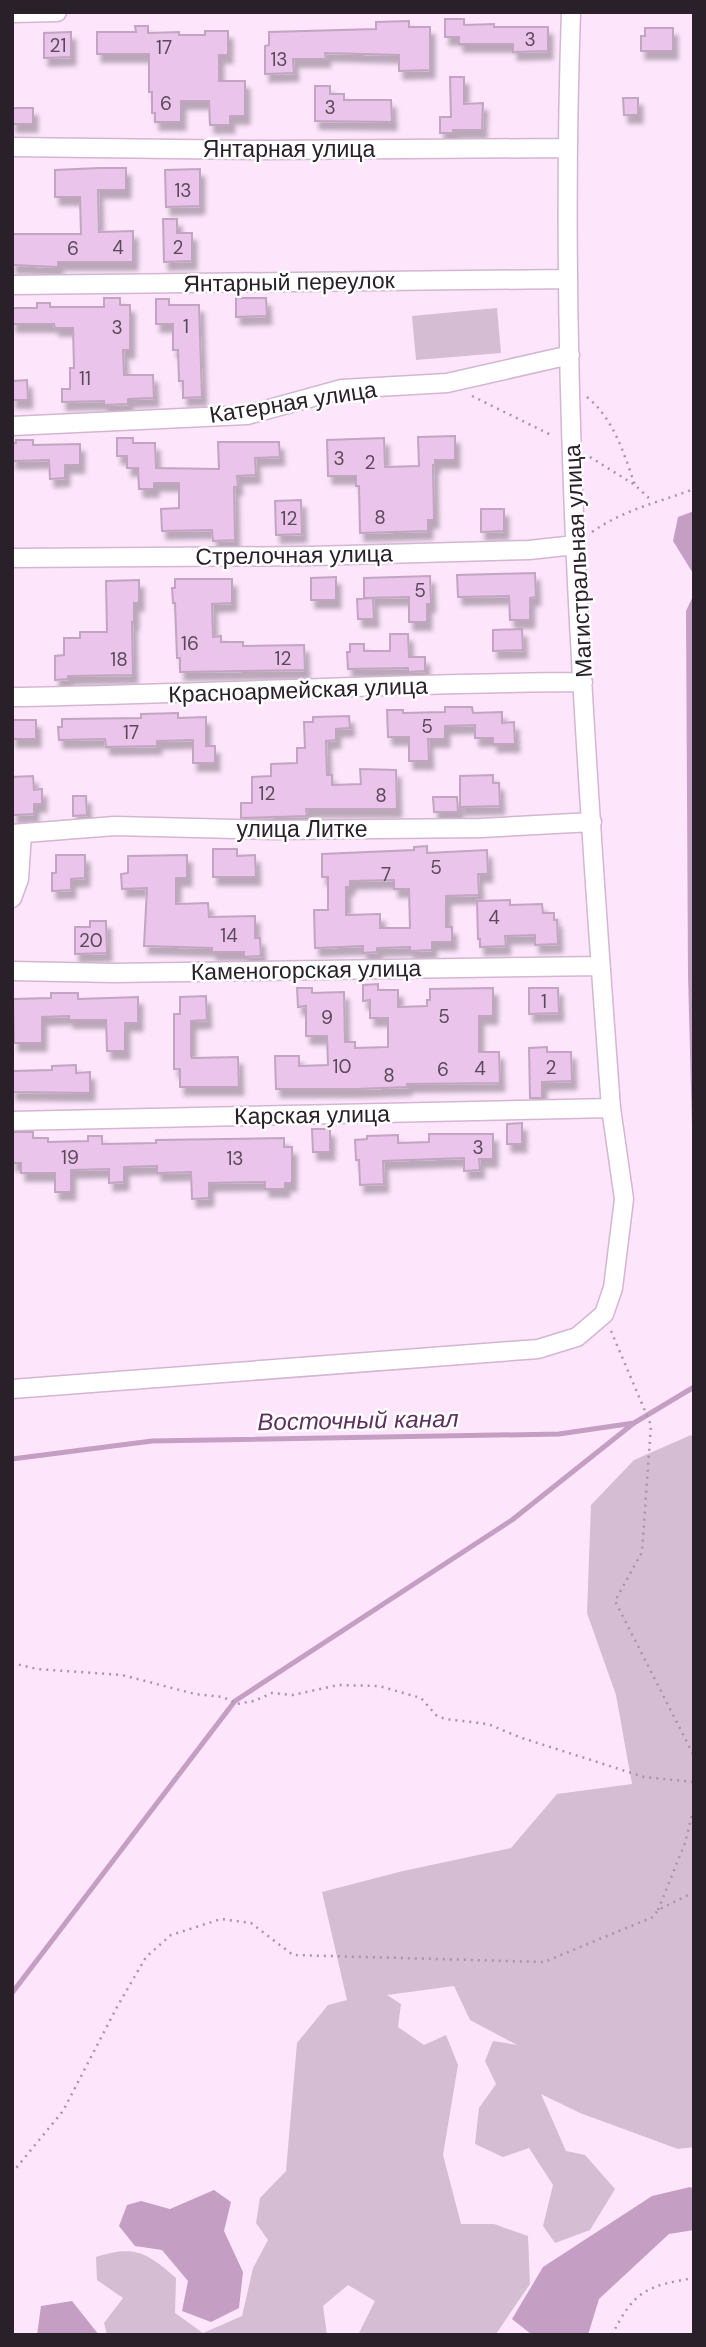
<svg xmlns="http://www.w3.org/2000/svg" width="706" height="2347" viewBox="0 0 706 2347" font-family="'DM Sans',sans-serif">
	<style>
		.green { fill: #d5bdd4 }
		.water { fill: #c49fc3 }
		.lines { fill: none; stroke-linecap: round; stroke-linejoin: round }
		.stream { stroke: #c49fc3; stroke-width: 5 }
		.building { fill: #eac4ea; stroke: #c1a5c1; stroke-width: 2; fill-rule: evenodd; filter: url(#shadow) }
		.minor-casing { stroke: #d3b6d2; stroke-width: 21 }
		.path { stroke: #a895a7; stroke-width: 2.5; stroke-dasharray: 2 5; stroke-linecap: butt }
		.minor { stroke: #fff; stroke-width: 18 }
		.labels { text-anchor: middle; dominant-baseline: central; stroke-width: 5; stroke-linejoin: round; paint-order: stroke }
		.number-label { font-size: 19px; fill: #5a495a }
		.street-label { font-size: 23px; fill: #2a202a; stroke: #fff }
		.water-label { font-size: 24px; font-style: italic; fill: #5f305f; stroke: #fff }
	</style>
	<defs>
		<filter id="shadow"><feDropShadow dx="4.5" dy="8" stdDeviation="2" flood-color="#0004"/></filter>
	</defs>
	<rect width="100%" height="100%" fill="#fde5fc"/>
	<!-- green -->
	<path class="green" d="M497,308L501,353L416,360L412,316Z
		M691,1435L694,1437V2147L678,2149L580,2113L541,2094L566,2151L585,2155L615,2189L590,2230L555,2243L543,2226L553,2185L529,2148L503,2157L475,2144L479,2108L496,2084L485,2061L493,2041L517,2045L470,2020L454,1986L387,1995L401,2004L398,2027L424,2045L446,2035L458,2065L443,2155L461,2224H494L528,2236L530,2284L496,2334L358,2335L375,2301L348,2285L323,2306L327,2335H107L104,2323L123,2298L97,2280L96,2257C135,2245 146,2252 176,2278L175,2313L203,2333L242,2316L253,2268L268,2240L256,2223L260,2198L286,2171L297,2043L328,2005L347,2000L322,1892L403,1871L511,1848L557,1794L632,1784L616,1695L587,1613L591,1505L634,1460Z"/>
	<!-- water -->
	<path class="water" d="M694,511V575L673,541L678,517Z
		M694,594V1202L688,975L686,611Z
		M690,2187L694,2189V2230L669,2234L599,2299L588,2335L531,2334L512,2319L543,2267L652,2196Z
		M214,2190L231,2202L224,2231L243,2272L239,2308L211,2322L182,2311L188,2281L162,2250L135,2246L119,2226L127,2205L141,2201L170,2209Z
		M72,2301L99,2335H37L41,2306Z"/>
	<g class="lines">
		<!-- stream -->
		<path class="stream" d="M12,1459L152,1441L559,1434L634,1423L694,1387
			M12,1993L235,1701L512,1520L634,1423"/>
	</g>
	<!-- building -->
	<path class="building" d="M445,19H464V25L494,24V27H548V51L513,52V44H459V37H445Z
		M409,21V27H430V70L399,71V55L325,53L326,59H293L294,73L265,74V46L269,45V32L376,29V22Z
		M135,26H148V33L179,32V35H205V31H228V55H219V81H245V116H230V125H210L209,101H181V122H155V113H152V92H149V54H97V32H136Z
		M645,28H673V51H641V36H645Z
		M71,32V57L44,58V33Z
		M450,77H464V104L483,103L482,130H453V133H440V117H451Z
		M315,86H330V94H344V100H391L392,122L315,121Z
		M623,98H638V115H624Z
		M12,108H33V124H12Z
		M99,168H126V190H98L99,232L133,231V262H58V267L12,265V234H81L80,197H55V170Z
		M200,169V206L166,207L165,170Z
		M163,219H177V233H192V261L164,262Z
		M104,298H120V305H130V350H123L124,375H153L154,398L128,399V404L104,405V401L62,402V389H70V368H74L73,328H55L54,324H12V308H37V303H50V307H104Z
		M236,298H266L267,316L236,317Z
		M156,299H169V305H199L202,397L183,398V381H179L178,350H173V324H156Z
		M27,380L28,400H12V381Z
		M455,436V460H435V465H433L434,520H428V531L360,533L359,486H356V476H328L327,440L384,438L385,467L419,466L418,437Z
		M117,438H133V443H155L156,468L219,469L218,442H279L280,457L255,458L256,475L237,476L238,487H234L235,540L213,541L212,530L162,531L161,509L179,508V483H154V489H139L138,468H127V456H117Z
		M16,440H33V445L80,444V465H65V478L50,479L49,460L12,461V443H16Z
		M301,500L302,534L276,535L275,501Z
		M481,509H504V531L481,532Z
		M535,573L536,597L530,598V620H510L509,596L458,597L457,575Z
		M430,576L431,604H427V622H409V597L364,598V578Z
		M336,577V600H311V578Z
		M175,579H232V603L212,604L213,637L221,636V642H243V646L304,645L305,670L180,672V658H177L175,603H173L172,588H175Z
		M139,580V603H134V622H132L133,675L68,676V679L55,680V656L64,655V638H80V632H107L106,581Z
		M373,598L374,619H358L357,599Z
		M522,629L523,650L493,651V630Z
		M390,634H408L409,657H425V671L408,672V668L348,669L347,652H350V644H364V651H390Z
		M445,707H472L473,713L502,712V723L514,722L515,744H493V738H475V725L445,726V739H428L429,761H409V737H388L387,710H403V713L445,712Z
		M178,713V718L206,717V746H215V763H193V740L157,741V746L106,747L105,739L59,740L58,727H62V719L141,718V714Z
		M349,716L350,728L336,729V740L326,741L327,775H332V785L361,784L360,769L396,770L397,809H306L307,816L241,818V803H252V777L271,776V764L297,763V748H305L304,722H313V717Z
		M12,720H36V739H12Z
		M493,775V783H499L500,806L460,807V776Z
		M33,776L34,790L42,789V804H34V814L13,815L12,777Z
		M73,796H86L87,815L73,816Z
		M433,797H457L458,812H434Z
		M427,846V853L487,850L488,874H478L479,895L446,896V927H452V942H432V950L410,951V947L377,948V952L363,953V946L315,948L314,910H328V877H322V854L414,850V847ZM394,880V889H409L410,928H380V914L346,915V887H350V881Z
		M213,849H237V856L255,855L256,877H213Z
		M56,855H85V878L71,879V890L52,891V873H56Z
		M187,855V878H176V904L208,903L209,917L255,916V938H260L261,956L244,957V952H212V948L144,946L147,888L122,889L121,874L128,873V856Z
		M510,900V905L542,904L543,913H554V920H557L558,944L535,945V935L505,936L506,946L480,947V939H478L477,901Z
		M90,921H106L107,953L75,954V927H90Z
		M378,984V990H398V1007L427,1006V1000H430V989L493,988V1016H479V1052H499L500,1083L407,1084V1087L356,1089H276L275,1056H299V1066L328,1065L327,1036H306V1006L298,1007L297,988H312V993L344,992L345,1042H355V1048L388,1047V1018H370V1000L363,1001V985Z
		M529,988H558L559,1013L529,1014Z
		M51,993H78V999L138,997V1023H125V1051H107L106,1020H69V1016L42,1017V1043H14L13,999L51,998Z
		M206,996L207,1020L191,1021V1056L192,1058L238,1057L239,1087H180V1069H174V1014H180V997Z
		M547,1047V1052H571L572,1081L542,1082V1098H530L529,1048Z
		M76,1065V1073L90,1072V1093L12,1092V1071L52,1070V1066Z
		M522,1123V1144H507V1124Z
		M312,1129H330V1152H313Z
		M12,1132H33V1138H48V1142L88,1141V1136H102V1144L156,1143V1140L284,1138V1147H292V1183H285V1189H265V1182L209,1183V1198L192,1199L191,1172L157,1173V1166L124,1167V1182L109,1183V1169L71,1170V1192H55V1173H21V1163H12Z
		M429,1134H493V1159H479L480,1170L464,1171V1158L383,1161L384,1184L360,1185L359,1160H356L355,1140L367,1139V1136L398,1135V1143L429,1142Z"/>
	<g class="lines">
		<defs>
			<path id="minor" d="M12,13L57,12
				M12,147L266,150L566,148
				M12,285L566,279
				M12,426L247,415L342,389L447,383L570,355
				M12,558L311,556L529,550L575,545
				M12,697C203,694 393,683 583,682
				M12,834L115,826L274,830L481,828L592,822
				M12,898L19,879L22,834
				M12,971L114,973L600,966
				M12,1121L611,1108
				M12,1389L538,1349L577,1337L604,1314L613,1288L624,1199L611,1108C584,744 558,378 571,12"/>
		</defs>
		<!-- minor casing -->
		<use href="#minor" class="minor-casing"/>
		<!-- path -->
		<path class="path" d="M472,396L553,436
			M587,397C614,419 624,454 635,485
			M590,457L635,485L652,501
			M592,532C625,509 657,503 694,489
			M611,1331L651,1425L642,1552L615,1601L694,1756
			M12,1663L37,1669L122,1675L195,1694L223,1697L237,1704L254,1701L272,1693L293,1695L338,1685L379,1686L421,1698L436,1715L445,1719L488,1724L519,1737L644,1777L694,1782
			M658,1910L685,1843L694,1807
			M12,2173L63,2111L117,2007L146,1957L171,1935L221,1919L251,1923L293,1955L544,1962L653,1917L658,1910L694,1892
			M612,2335C634,2291 646,2286 694,2278"/>
		<!-- minor -->
		<use href="#minor" class="minor"/>
	</g>
	<g class="labels">
		<!-- number labels -->
		<g class="number-label">
			<text x="530" y="39">3</text>
			<text x="58" y="45">21</text>
			<text x="164" y="47">17</text>
			<text x="279" y="59">13</text>
			<text x="166" y="103">6</text>
			<text x="330" y="107">3</text>
			<text x="183" y="190">13</text>
			<text x="118" y="247">4</text>
			<text x="178" y="247">2</text>
			<text x="73" y="248">6</text>
			<text x="186" y="326">1</text>
			<text x="117" y="327">3</text>
			<text x="85" y="378">11</text>
			<text x="339" y="458">3</text>
			<text x="370" y="462">2</text>
			<text x="380" y="517">8</text>
			<text x="289" y="518">12</text>
			<text x="420" y="590">5</text>
			<text x="190" y="643">16</text>
			<text x="283" y="658">12</text>
			<text x="119" y="659">18</text>
			<text x="427" y="726">5</text>
			<text x="131" y="732">17</text>
			<text x="267" y="793">12</text>
			<text x="381" y="795">8</text>
			<text x="436" y="867">5</text>
			<text x="386" y="874">7</text>
			<text x="494" y="917">4</text>
			<text x="229" y="935">14</text>
			<text x="91" y="940">20</text>
			<text x="544" y="1001">1</text>
			<text x="444" y="1016">5</text>
			<text x="327" y="1017">9</text>
			<text x="342" y="1066">10</text>
			<text x="551" y="1067">2</text>
			<text x="480" y="1068">4</text>
			<text x="443" y="1069">6</text>
			<text x="389" y="1075">8</text>
			<text x="478" y="1147">3</text>
			<text x="70" y="1157">19</text>
			<text x="235" y="1158">13</text>
		</g>
		<!-- street labels -->
		<g class="street-label">
			<text x="289" y="149">Янтарная улица</text>
			<text transform="translate(289 282) rotate(-1)">Янтарный переулок</text>
			<text transform="translate(293 402) rotate(-9)">Катерная улица</text>
			<text transform="translate(294 555) rotate(-1)">Стрелочная улица</text>
			<text transform="translate(578 561) rotate(-93)">Магистральная улица</text>
			<text transform="translate(298 690) rotate(-2)">Красноармейская улица</text>
			<text x="302" y="829">улица Литке</text>
			<text transform="translate(306 970) rotate(-1)">Каменогорская улица</text>
			<text transform="translate(312 1115) rotate(-1)">Карская улица</text>
		</g>
		<!-- water labels -->
		<g class="water-label">
			<text transform="translate(358 1420) rotate(-1)">Восточный канал</text>
		</g>
	</g>
	<!-- border -->
	<rect width="706" height="2347" fill="none" stroke="#2a202a" stroke-width="28"/>
</svg>
